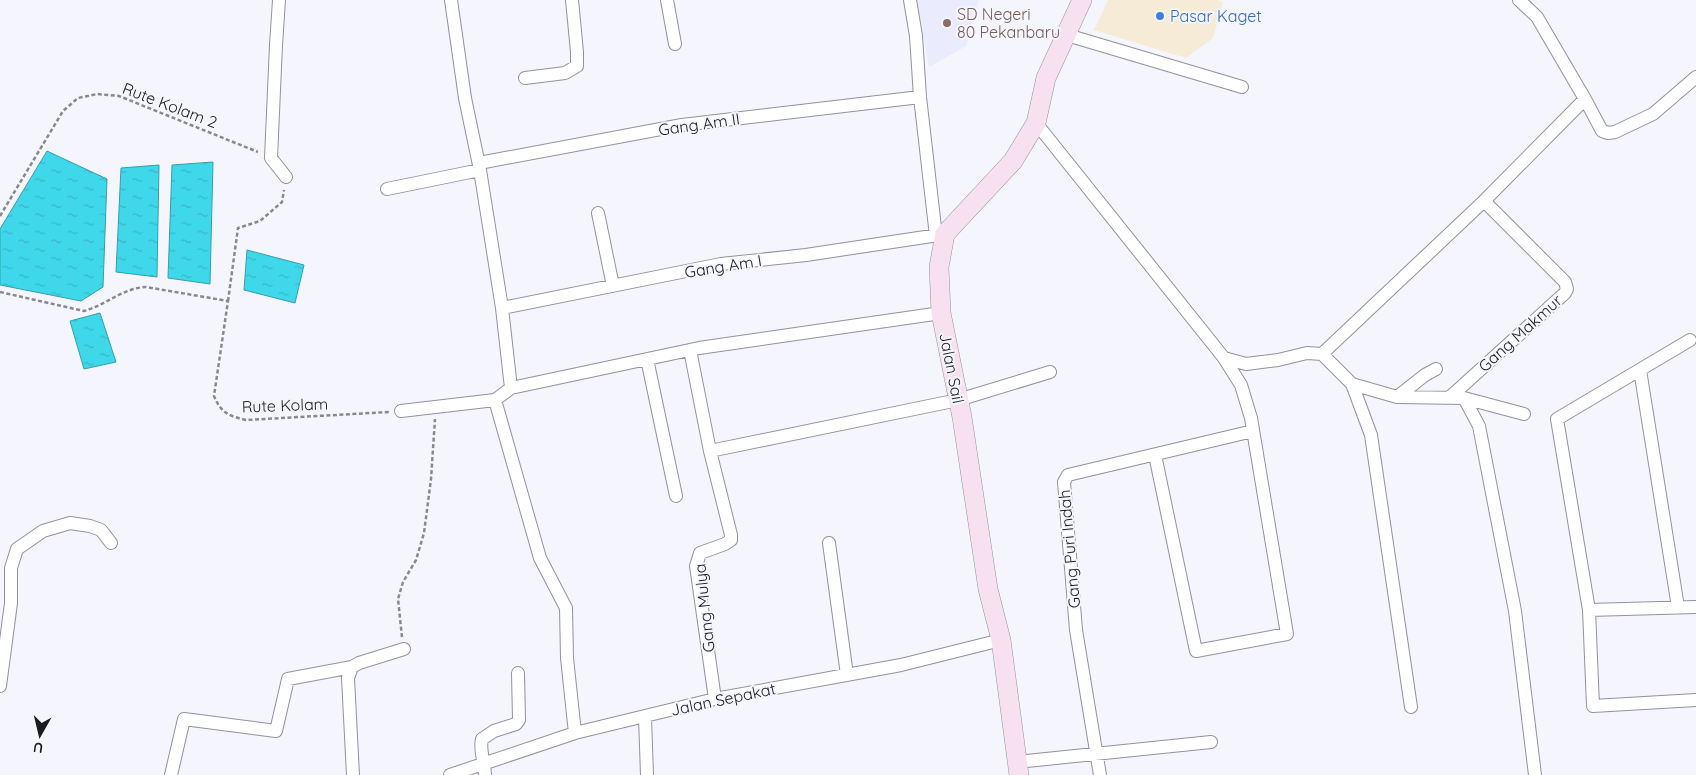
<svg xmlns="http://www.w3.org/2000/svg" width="1696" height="775" viewBox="0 0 1696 775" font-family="Quicksand,sans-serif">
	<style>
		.commercial { fill: #f5ebd6 }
		.built { fill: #eaebfc }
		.water { fill: url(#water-ripples); stroke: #349fad }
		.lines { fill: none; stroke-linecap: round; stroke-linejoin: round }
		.street-casing { stroke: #92929b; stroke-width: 14 }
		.secondary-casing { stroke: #92929b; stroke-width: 20 }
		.path { stroke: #88898f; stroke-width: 2.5; stroke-dasharray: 4 2.5; stroke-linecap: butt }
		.street { stroke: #fff; stroke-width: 12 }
		.secondary { stroke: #f7e1f1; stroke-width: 19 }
		.shop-dot { fill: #3f7fe0; stroke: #f5f5fe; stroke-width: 2 }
		.education-dot { fill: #8d6e63; stroke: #f5f5fe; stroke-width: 2 }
		.labels { text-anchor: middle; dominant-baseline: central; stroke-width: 4; stroke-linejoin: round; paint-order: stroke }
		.education-label { font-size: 16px; fill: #785e54; stroke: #f5f5fe; text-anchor: start }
		.shop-label { font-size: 16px; fill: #366cbe; stroke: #f5f5fe; text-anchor: start }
		.street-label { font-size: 16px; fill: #1b1c1f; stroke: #f5f5fe }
	</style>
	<defs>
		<pattern id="water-ripples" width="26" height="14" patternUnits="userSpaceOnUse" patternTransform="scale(1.25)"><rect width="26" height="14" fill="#3fd7ea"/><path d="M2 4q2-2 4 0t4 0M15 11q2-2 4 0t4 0" fill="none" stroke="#37b8c8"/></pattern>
	</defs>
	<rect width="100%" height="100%" fill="#f5f5fe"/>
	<!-- commercial -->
	<path class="commercial" d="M1108,0H1218L1223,2L1213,38L1186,58L1094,30Z"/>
	<!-- built -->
	<path class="built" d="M917,0H979L966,46L929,67Z"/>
	<!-- water -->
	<path class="water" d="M47,151L107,179L103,287L81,301L0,285V229Z
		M213,162L210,284L168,278L172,165Z
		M159,165L157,277L116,272L121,168Z
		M247,250L304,265L295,303L244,290Z
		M100,313L116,362L84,369L70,321Z"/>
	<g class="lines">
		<defs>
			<path id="street" d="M279,0L276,45L271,158L286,177
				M451,0L465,98L480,170L502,308L511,388
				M667,0L675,44
				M910,0L916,36L920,97L936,236
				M1519,0L1537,17L1585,99L1602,131L1608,133L1615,132L1653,114L1696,77
				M1067,35L1242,87
				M525,78L565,73L577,66V52L572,0
				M1036,123L1224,358L1246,364L1278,360L1307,353L1322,354L1352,384L1371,435L1411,707
				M479,163L682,125L920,97
				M387,189L480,170
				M598,213L613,286
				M502,308L721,264L806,255L945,234
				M1690,340L1557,419L1589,610L1593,706L1696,700
				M690,350L710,451L731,535V540L725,544L700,553L696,566L715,699
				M1322,354L1484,201L1585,99
				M647,359L676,496
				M1640,370L1678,607
				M1352,384L1397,397L1464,398L1479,426L1515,611L1535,775
				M1397,397L1425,375L1436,369
				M1449,398L1565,293L1567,289L1565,282L1484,201
				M1464,398L1524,414
				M495,400L540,558L566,608L567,658L575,733
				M401,411L495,400L511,388L699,348L941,313
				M710,451L958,400L1050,372
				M1155,455L1196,651L1287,634L1251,418L1241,385L1224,358
				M829,543L847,675
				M1589,610L1696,607
				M0,686L11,603V568L17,549L43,531L70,523L90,526L101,530L111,543
				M645,717L647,775
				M1017,762L1211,742
				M171,775L184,719L276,731L288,679L352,667
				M353,775L348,678L352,667L359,663L404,649
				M450,775L575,733L715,699L901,665L1001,640
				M485,775C485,763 479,750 482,739L494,731L516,724L519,720L518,673
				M1100,775L1076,630L1064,482L1068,475L1253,431"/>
			<path id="secondary" d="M1019,775L1001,640L988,589L962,417L941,313L939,267L945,234L1013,161L1036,123L1046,78L1082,0"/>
		</defs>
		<!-- street casing -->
		<use href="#street" class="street-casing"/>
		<!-- secondary casing -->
		<use href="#secondary" class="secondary-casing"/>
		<!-- path -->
		<path class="path" d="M0,216L63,111L78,98L97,94L119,96L258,152
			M0,292L84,311C106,305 123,288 146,287L228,301L214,396C221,413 229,416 246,420L389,412
			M228,301L238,228L260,221L282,202L284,190
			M402,637L398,599L403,582L416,560L424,533L431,479L435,419"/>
		<!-- street -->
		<use href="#street" class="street"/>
		<!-- secondary -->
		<use href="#secondary" class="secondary"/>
	</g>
	<!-- markers -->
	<circle class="shop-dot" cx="1160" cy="16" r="5"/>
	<circle class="education-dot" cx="947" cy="23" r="5"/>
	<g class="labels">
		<!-- education labels -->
		<g class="education-label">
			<text x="957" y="14">SD Negeri<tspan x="957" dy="18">80 Pekanbaru</tspan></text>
		</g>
		<!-- shop labels -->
		<g class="shop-label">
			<text x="1170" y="16">Pasar Kaget</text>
		</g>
		<!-- street labels -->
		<g class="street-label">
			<text transform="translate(170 105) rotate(21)">Rute Kolam 2</text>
			<text transform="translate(699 124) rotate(-8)">Gang Am II</text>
			<text transform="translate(723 266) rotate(-9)">Gang Am I</text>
			<text transform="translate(1520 333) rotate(-42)">Gang Makmur</text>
			<text transform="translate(952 368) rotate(79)">Jalan Sail</text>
			<text transform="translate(285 405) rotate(-2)">Rute Kolam</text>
			<text transform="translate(1069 549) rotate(-95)">Gang Puri Indah</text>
			<text transform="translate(704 608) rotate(-96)">Gang Mulya</text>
			<text transform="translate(723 699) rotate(-12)">Jalan Sepakat</text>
		</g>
	</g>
	<!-- north arrow -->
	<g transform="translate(40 735) rotate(188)" stroke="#f5f5fe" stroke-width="4" paint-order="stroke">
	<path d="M0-4L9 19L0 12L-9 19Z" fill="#1b1c1f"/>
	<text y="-8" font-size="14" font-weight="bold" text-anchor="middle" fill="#1b1c1f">U</text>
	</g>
</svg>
